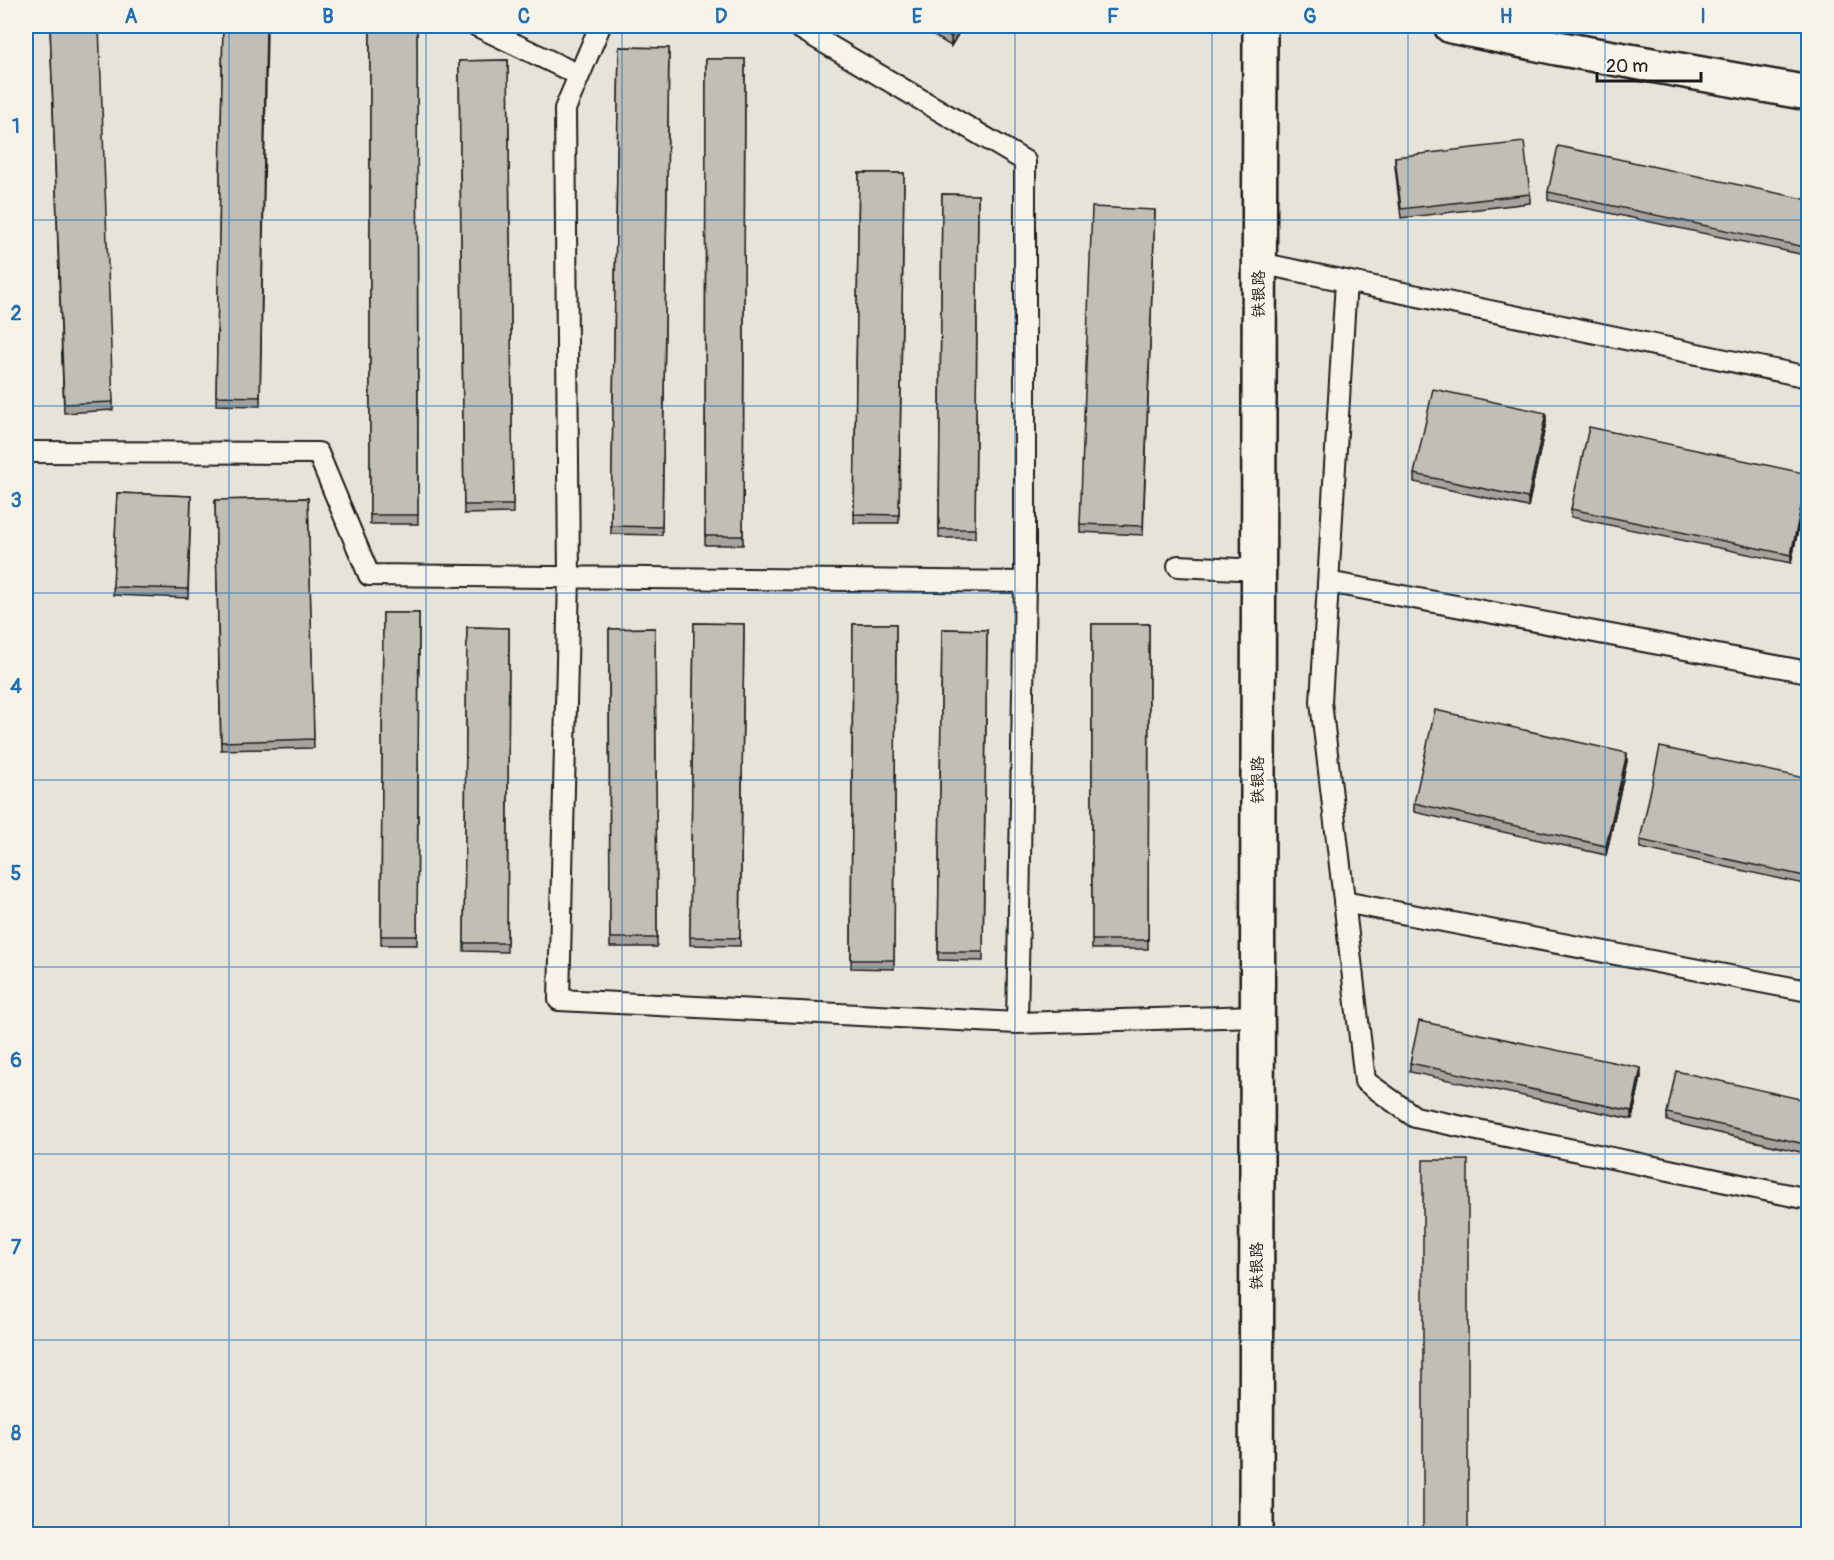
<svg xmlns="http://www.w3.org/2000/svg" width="1834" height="1560" viewBox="0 0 1834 1560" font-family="Pangolin,'LXGW WenKai TC',sans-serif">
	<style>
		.built { fill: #e6e3d9 }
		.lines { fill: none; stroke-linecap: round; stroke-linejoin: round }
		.service-casing { stroke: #1c1c1c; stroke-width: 24 }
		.secondary-casing { stroke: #1c1c1c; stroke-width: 38 }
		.service { stroke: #f7f3e8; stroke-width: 20 }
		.secondary { stroke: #f7f3e8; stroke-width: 33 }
		.wall { fill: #a5a39c; stroke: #1c1c1c; stroke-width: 1.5 }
		.shaded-wall { fill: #86857f; stroke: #1c1c1c; stroke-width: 1.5 }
		.building { fill: #c0beb5; stroke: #1c1c1c; stroke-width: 1.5 }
		.grid { fill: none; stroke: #1f6fb2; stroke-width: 1.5; stroke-opacity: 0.55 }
		.labels { text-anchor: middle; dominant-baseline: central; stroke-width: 6; stroke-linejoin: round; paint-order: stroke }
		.street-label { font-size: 16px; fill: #1c1c1c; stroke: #f7f3e8 }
		.neatline { fill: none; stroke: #1f6fb2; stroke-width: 2 }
		.grid-label { font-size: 20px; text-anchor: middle; font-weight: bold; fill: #1f6fb2 }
	</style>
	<rect width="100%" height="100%" fill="#f7f3e8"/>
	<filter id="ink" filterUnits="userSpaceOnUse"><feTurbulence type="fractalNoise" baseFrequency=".0167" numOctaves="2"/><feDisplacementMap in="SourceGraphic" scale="12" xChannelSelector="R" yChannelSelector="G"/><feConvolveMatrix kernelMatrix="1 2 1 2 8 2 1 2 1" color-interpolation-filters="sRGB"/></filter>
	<g filter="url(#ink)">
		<!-- built -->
		<path class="built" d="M26,26H1808V1534H26Z"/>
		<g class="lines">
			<defs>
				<path id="service" d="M477,26L579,75
					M600,26L565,109L569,577L559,1000L1017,1023
					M796,26L1025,161V582L1017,1023L1257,1016
					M1259,263L1808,377
					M1346,281L1321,702L1365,1081L1415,1117L1808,1199
					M26,452L318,453L369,575L1025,582
					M1178,566L1259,570
					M1328,582L1808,672
					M1344,902L1808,991"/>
				<path id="secondary" d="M1451,26L1557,48L1808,93
					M1256,1534L1260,26"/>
			</defs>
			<!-- service casing -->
			<use href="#service" class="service-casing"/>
			<!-- secondary casing -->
			<use href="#secondary" class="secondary-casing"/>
			<!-- service -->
			<use href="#service" class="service"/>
			<!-- secondary -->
			<use href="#secondary" class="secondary"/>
		</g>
		<!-- wall -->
		<path class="wall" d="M50,26L113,402V410L64,413Z
			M223,26H267L260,406L216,405Z
			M370,26H417L418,524H370Z
			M918,26H963L951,46Z
			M619,47L669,48L662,535L611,534Z
			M706,59H745L743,545H705Z
			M508,60L513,513L464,514L459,61Z
			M1395,157L1530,194V203L1401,218L1395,166Z
			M859,173H904L899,523H854Z
			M1548,192L1809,200V256L1548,200Z
			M942,194L978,195L975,538H939Z
			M1155,210L1143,535L1080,532V524Z
			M1546,422L1528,507L1414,482V474Z
			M1808,482L1791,563L1571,517V509Z
			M117,493L191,496L188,598L113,595Z
			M308,498L314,748L221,750L215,500Z
			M383,613H419L417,945H381Z
			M694,623L744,624L740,946L690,945Z
			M853,624H896L894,969L851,968Z
			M1092,624H1149L1148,949H1092Z
			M467,627L509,628L507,952L464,951Z
			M655,628L657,947H610L609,629Z
			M942,629L987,630L983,961L938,960Z
			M1627,761L1606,855L1414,812V803Z
			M1809,779V885L1640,848V840Z
			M1410,1063L1641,1077L1632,1119L1410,1072Z
			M1809,1101V1154L1667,1121V1113Z"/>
		<!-- shaded-wall -->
		<path class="shaded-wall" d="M958,26H963L951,46V37Z
			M1546,413V422L1528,507V498Z
			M1808,474V482L1791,563V555Z
			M1627,753V761L1606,855V846Z
			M1641,1068V1077L1632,1119V1111Z"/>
		<!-- building -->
		<path class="building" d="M50,26H99L113,402L64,404Z
			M223,26H266L260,397L216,396Z
			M370,26H417L418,515H370Z
			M932,26H958L951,37Z
			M619,47L669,48L662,527L611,526Z
			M706,59H745L743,536H705Z
			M508,60L513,505H464L459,61Z
			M1524,142L1530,194L1401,209L1395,157Z
			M1558,146L1809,200V248L1548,192Z
			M859,173H904L899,515L854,514Z
			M942,194L978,195L975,529H939Z
			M1092,207L1155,210L1143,526L1080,524Z
			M1433,389L1546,413L1528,498L1414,474Z
			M1589,427L1808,474L1791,555L1571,509Z
			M117,493L191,496L188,589L113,587Z
			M308,498L314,739L221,742L215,500Z
			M383,613H419L417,936H381Z
			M694,623L744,624L740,938L690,937Z
			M853,624H896L894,960H851Z
			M1092,624H1149L1148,940H1092Z
			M467,627L509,628L507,943H464Z
			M655,628L657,938H610L609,629Z
			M942,629L987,630L983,952H938Z
			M1435,710L1627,753L1606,846L1414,803Z
			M1660,747L1809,779V877L1640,840Z
			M1419,1021L1641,1068L1632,1111L1410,1063Z
			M1676,1071L1809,1101V1145L1667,1113Z
			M1423,1160H1468V1534H1423Z"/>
	</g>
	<!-- grid -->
	<path class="grid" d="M229,26V1534M426,26V1534M622,26V1534M819,26V1534M1015,26V1534M1212,26V1534M1408,26V1534M1605,26V1534M26,220H1808M26,406H1808M26,593H1808M26,780H1808M26,967H1808M26,1154H1808M26,1340H1808"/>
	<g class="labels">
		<!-- street labels -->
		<g class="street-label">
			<text transform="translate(1259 294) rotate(-90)">铁银路</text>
			<text transform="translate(1258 780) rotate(-90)">铁银路</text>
			<text transform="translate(1257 1266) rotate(-90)">铁银路</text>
		</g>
	</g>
	<!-- margin -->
	<rect width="1834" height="1560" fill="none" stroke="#f7f3e8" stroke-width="66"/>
	<!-- scale -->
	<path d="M1597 72v9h104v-9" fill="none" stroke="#1c1c1c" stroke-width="3"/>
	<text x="1606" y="72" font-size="18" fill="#1c1c1c" stroke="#f7f3e8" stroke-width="4.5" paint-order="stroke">20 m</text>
	<rect x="33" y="33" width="1768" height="1494" class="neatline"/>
	<g class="grid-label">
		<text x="131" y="23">A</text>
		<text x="328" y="23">B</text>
		<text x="524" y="23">C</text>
		<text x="721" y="23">D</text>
		<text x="917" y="23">E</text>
		<text x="1113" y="23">F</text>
		<text x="1310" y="23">G</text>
		<text x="1506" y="23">H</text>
		<text x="1703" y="23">I</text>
		<text x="16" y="133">1</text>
		<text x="16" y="320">2</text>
		<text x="16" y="507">3</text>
		<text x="16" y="693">4</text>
		<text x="16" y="880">5</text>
		<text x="16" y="1067">6</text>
		<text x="16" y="1254">7</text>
		<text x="16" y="1440">8</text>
	</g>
</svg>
